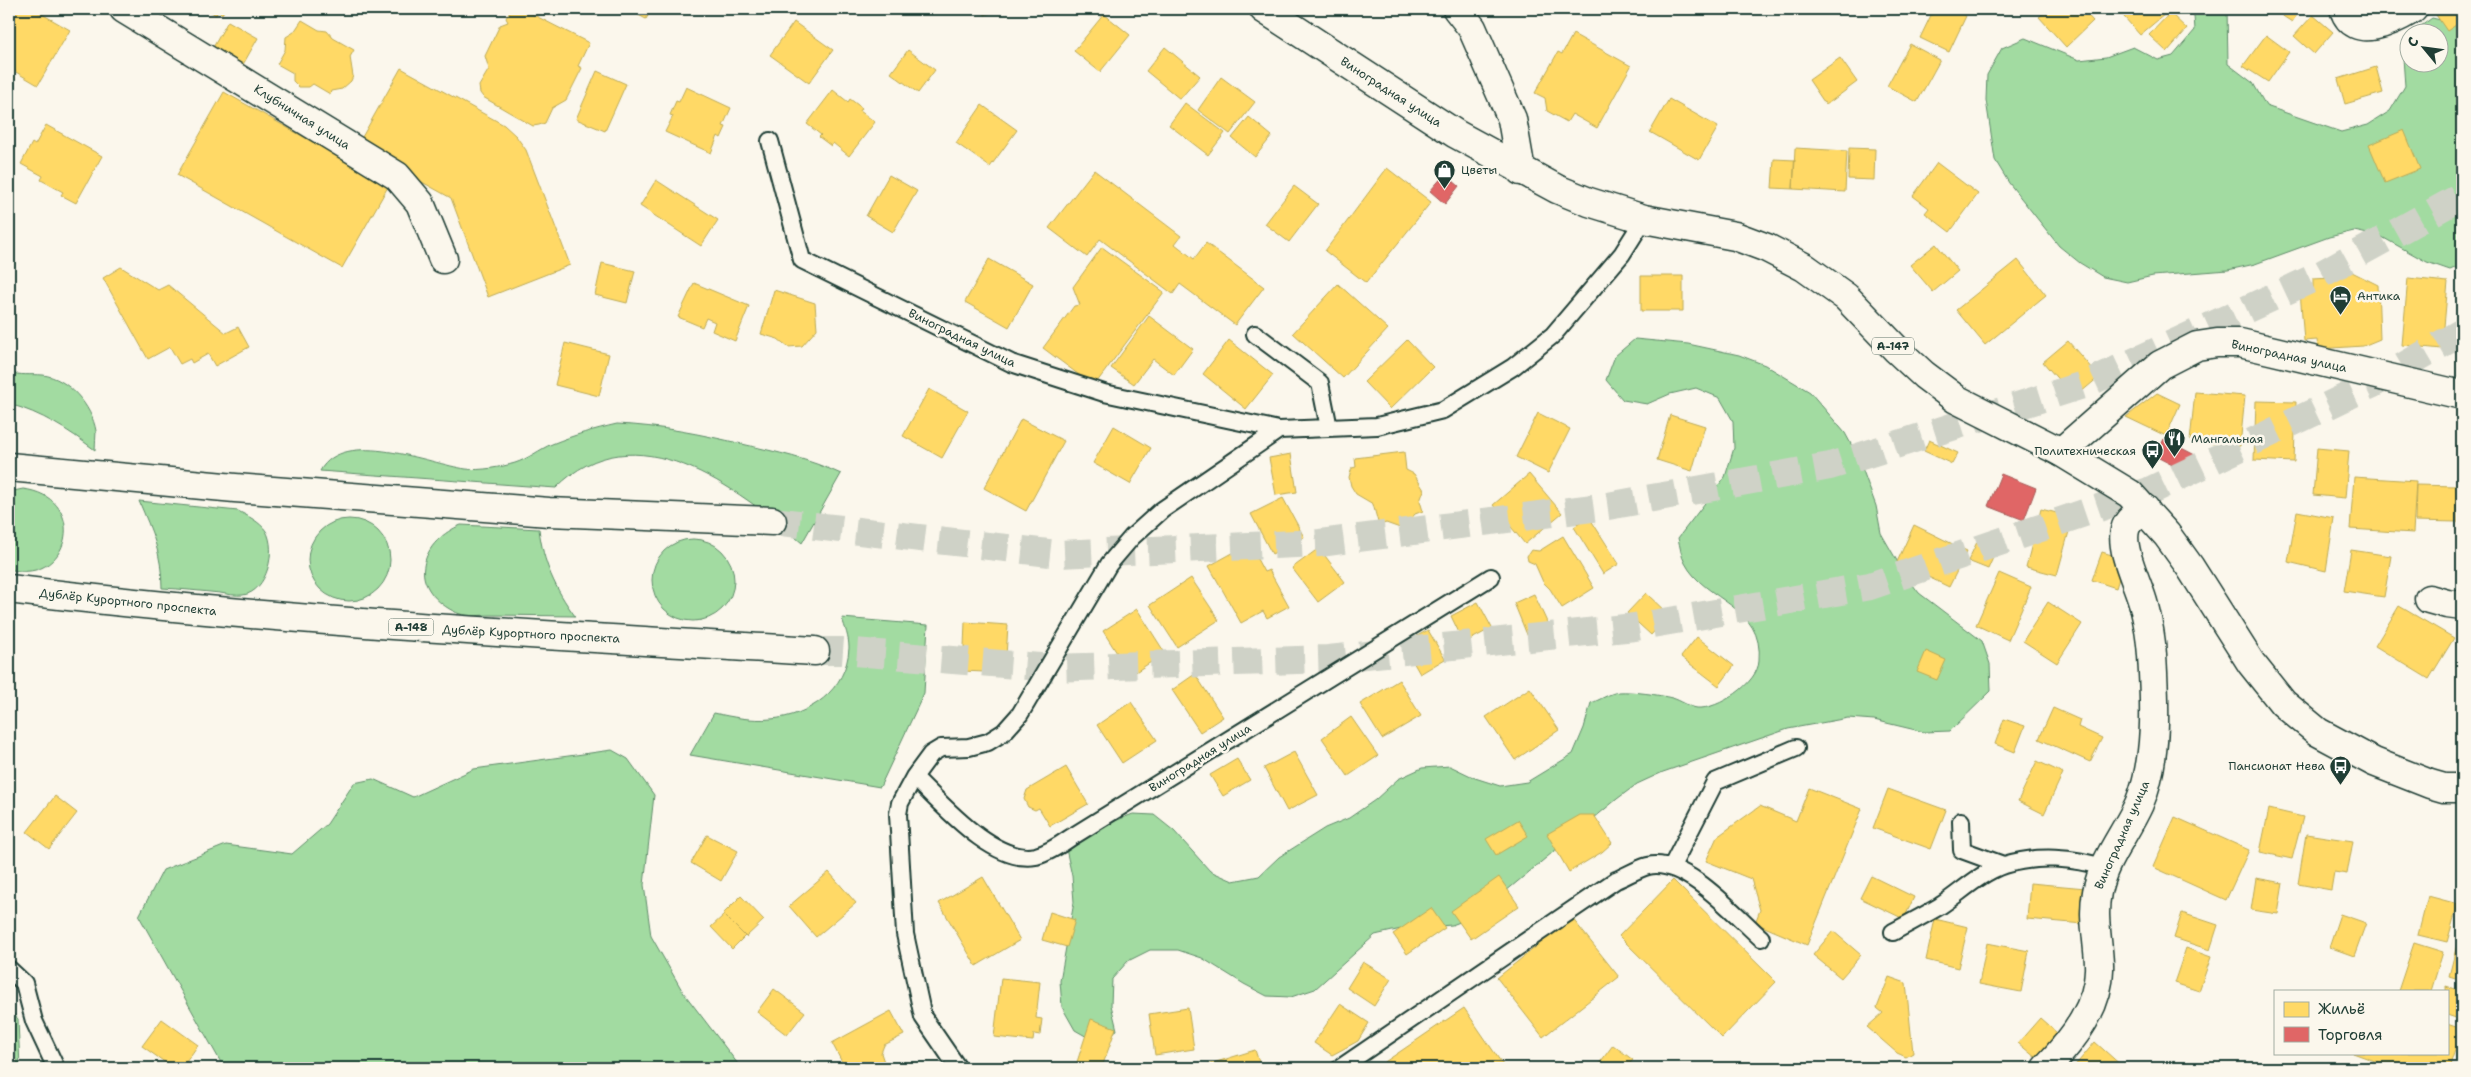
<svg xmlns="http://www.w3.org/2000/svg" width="2471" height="1077" viewBox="0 0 2471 1077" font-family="'Shantell Sans',sans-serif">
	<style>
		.green { fill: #a2dba1; stroke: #608c6a }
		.homes { fill: #ffd966; stroke: #bcaa57 }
		.shops { fill: #e06666; stroke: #a65a57 }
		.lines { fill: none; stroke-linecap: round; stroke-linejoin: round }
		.primary-tunnel { stroke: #cfd2c7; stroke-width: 28; stroke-dasharray: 28 14; stroke-linecap: butt }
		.lane-casing { stroke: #1f3d34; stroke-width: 20 }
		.street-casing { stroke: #1f3d34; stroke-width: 31 }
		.primary-casing { stroke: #1f3d34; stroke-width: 31 }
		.lane { stroke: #fbf7ec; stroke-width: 16 }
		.street { stroke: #fbf7ec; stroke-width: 28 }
		.primary { stroke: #fbf7ec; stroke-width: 28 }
		.labels { text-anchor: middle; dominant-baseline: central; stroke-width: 5; stroke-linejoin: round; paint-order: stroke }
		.shield { fill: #fbf7ec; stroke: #61756b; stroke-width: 1 }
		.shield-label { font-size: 11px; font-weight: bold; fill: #1f3d34 }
		.street-label { font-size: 12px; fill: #1f3d34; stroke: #fbf7ec }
		.poi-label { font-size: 12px; fill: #1f3d34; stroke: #fbf7ec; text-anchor: start }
	</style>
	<rect width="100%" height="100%" fill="#fbf7ec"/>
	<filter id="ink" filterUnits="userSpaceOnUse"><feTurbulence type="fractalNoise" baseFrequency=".02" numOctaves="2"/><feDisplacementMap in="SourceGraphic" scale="10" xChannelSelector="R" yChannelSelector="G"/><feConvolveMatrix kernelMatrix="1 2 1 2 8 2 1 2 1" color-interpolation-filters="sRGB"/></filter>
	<g filter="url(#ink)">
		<!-- green -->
		<path class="green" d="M2190,9H2227L2228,64L2253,83L2266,106L2341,132L2368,125L2390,111L2405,86L2403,58L2408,43V62H2438V32H2413L2432,18L2462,25V265L2450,270L2427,262L2382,237L2354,231L2329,237L2255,264L2228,270L2153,276L2127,282L2103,277L2080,263L2059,246L2009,183L1995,160L1986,100L1987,75L2002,48L2025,38L2079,60L2106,57L2133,47L2158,60L2173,56L2195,30L2194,16Z
			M1635,339L1688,344L1739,355L1765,365L1810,392L1845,433L1858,457L1876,506L1881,533L1904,573L1919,593L1982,641L1990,664L1991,691L1950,731L1924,732L1874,720L1848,718L1788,729L1663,772L1637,784L1617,799L1476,916L1452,925L1401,929L1375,935L1315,989L1291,997L1267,996L1244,984L1202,958L1178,950H1150L1128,961L1112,979L1111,1005L1117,1030L1096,1042L1075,1030L1062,1007L1060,981L1074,902L1072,876L1066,849L1070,838L1133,814L1154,815L1174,831L1210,871L1233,881L1259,876L1279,857L1325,828L1349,818L1375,800L1398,779L1422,768L1450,766L1475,778L1500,786L1527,782L1573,754L1584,728L1591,703C1600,700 1610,693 1619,692C1632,691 1660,695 1672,698C1680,700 1689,707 1697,708C1718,710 1758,683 1759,661C1764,605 1705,602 1685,563C1681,556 1680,546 1678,538L1725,477L1734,448L1733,421L1720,398L1696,388L1670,394L1647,404L1623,400L1606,380L1615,356Z
			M9,372C20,376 31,374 43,375C68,378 92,406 96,431C96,437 95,444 95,450C68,430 42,413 9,404Z
			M617,424C660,426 701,434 742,444C777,452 809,459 841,474L802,543C737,488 634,408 556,488L320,471C344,427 430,464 466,469C480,471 502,467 515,463C528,459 540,449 552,444C574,435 595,429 617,424Z
			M23,489C91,497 70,587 9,569V492Z
			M139,501L238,511C248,516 260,522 266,531C277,550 267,592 243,595C236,596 227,594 220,593C200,591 181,589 162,588C162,553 152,532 139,501Z
			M308 560a41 41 0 1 1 82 0a41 41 0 1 1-82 0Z
			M461,525L539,529C543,562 555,589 575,616C547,616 519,615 491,615C481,615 469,617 460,614C441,607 420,588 424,566C427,546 444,532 461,525Z
			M652 580a41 41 0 1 1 82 0a41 41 0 1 1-82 0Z
			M842,618L928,625L924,693L880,787L690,755L714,713C732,717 752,721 771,719C809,716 847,690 849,648C849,637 845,628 842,618Z
			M612,750L628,759L654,795L644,885L651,936L683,992L741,1068H224L139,916L163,870L226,845L292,854L327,824L354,783L373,779L413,797L474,769Z
			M9,1009L18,1019L20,1068H9Z"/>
		<!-- homes -->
		<path class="homes" d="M9,9H33L70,30L38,85L9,68Z
			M206,9H225L222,14L218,11L216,15Z
			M511,9H522L589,43L578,66L582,68L566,100L552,108L545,123L539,125L533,126L483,97L480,93L479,86L489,69L485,56L500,25L508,22L506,18Z
			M627,9H652L646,19Z
			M982,9H1000L985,15Z
			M1934,9H1950L1966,16L1949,52L1920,38Z
			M2048,9H2082L2093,21L2066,47L2039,17Z
			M2117,9H2171L2140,35Z
			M2272,9H2301L2292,22Z
			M2432,9H2457L2462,21L2447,31Z
			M2170,13L2187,29L2167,52L2149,35Z
			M1104,14L1130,35L1100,72L1074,51Z
			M2313,15L2333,32L2314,54L2294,36Z
			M302,20L319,30L327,31L333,38L354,50L350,57L353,76L351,81L342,89L331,91L330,94L313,84L309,87H299L293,81V73L277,64L285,50L286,37L294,32Z
			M228,21L258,38L241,68L211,51Z
			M794,22L833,50L809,83L770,55Z
			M1573,34L1631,66L1597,128L1572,114L1567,122L1547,111L1545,98L1535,93L1558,52L1562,54Z
			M2266,35L2289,52L2268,82L2243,66Z
			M1910,44L1940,60L1917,102L1887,86Z
			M1165,47L1200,76L1180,99L1146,71Z
			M908,50L935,70L918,93L891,73Z
			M1840,58L1857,82L1826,105L1809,80Z
			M2376,67L2383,93L2345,104L2338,79Z
			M401,68L504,125L516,136L526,150L570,265L488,297L451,198L357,146Z
			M597,71L626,84L605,131L576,119Z
			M1221,77L1255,102L1230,134L1198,110Z
			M686,87L731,108L723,126L726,127L721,138L718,136L711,153L665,132L673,116L670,115L676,101L679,102Z
			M833,90L848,102L850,99L862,108L860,111L875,122L849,156L833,143L831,146L819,137L821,135L807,124Z
			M224,92L389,185L342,268L177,175Z
			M1669,99L1718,127L1699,160L1650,132Z
			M1185,103L1225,133L1208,155L1169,125Z
			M982,105L1017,130L990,167L956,143Z
			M1249,117L1272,136L1255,157L1232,138Z
			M46,125L102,156L76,203L61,195L63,192L41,180L43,176L21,164L32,143L35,145Z
			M2404,130L2420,169L2385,183L2369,145Z
			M1795,148L1847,151L1845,192L1793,189Z
			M1849,148L1875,149L1874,180L1848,179Z
			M1774,159L1795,160L1793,189L1772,188Z
			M1937,163L1978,194L1950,232L1925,213L1929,208L1913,196Z
			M1387,168L1431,202L1366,283L1325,251Z
			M1094,170L1181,236L1175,244L1194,259L1206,243L1264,287L1235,325L1180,284L1173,294L1100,239L1087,257L1049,228Z
			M889,175L917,191L893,232L866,216Z
			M656,180L718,220L701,246L640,206Z
			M1294,186L1318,204L1289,242L1265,224Z
			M1936,244L1958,271L1933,292L1910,265Z
			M1102,247L1164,292L1094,386L1043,348L1074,306L1080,305L1073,287Z
			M989,259L1033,284L1009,327L965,302Z
			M2018,260L2046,295L1985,345L1956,310Z
			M602,263L635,271L627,303L595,295Z
			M121,267L158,290L168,285L226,333L238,327L249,347L215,366L208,354L192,363L190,359L180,364L170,347L148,359L103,278Z
			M2352,272L2378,285L2380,339L2363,346L2318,349L2317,340L2304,341L2300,291L2313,290V279L2331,278L2335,273Z
			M1641,276H1683V311H1641Z
			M2408,278L2448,282L2442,349L2402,345Z
			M694,283L749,306L735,341L712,331L715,322L706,318L702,327L678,317Z
			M1338,284L1388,329L1343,378L1293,333Z
			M774,290L815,303L817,329L802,346L788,347L778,339L761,334Z
			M1149,316L1193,349L1174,375L1153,359L1134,384L1111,368Z
			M1229,340L1273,375L1246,409L1203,374Z
			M1407,340L1433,367L1390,409L1364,382Z
			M2068,341L2099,377L2074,398L2043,362Z
			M565,343L609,354L599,396L555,385Z
			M929,389L968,411L942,458L903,436Z
			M2195,392L2245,396L2240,446L2190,441Z
			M2157,393L2180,404L2166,436L2126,417Z
			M2256,401L2296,402L2294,462L2254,460Z
			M1538,413L1570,429L1548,473L1516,457Z
			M1670,415L1705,426L1692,471L1657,460Z
			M1021,419L1064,441L1026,511L984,488Z
			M1114,426L1151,448L1130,484L1093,463Z
			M1929,440L1958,453L1952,464L1924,451Z
			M2317,448L2349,451L2345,498L2313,495Z
			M1404,452L1406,470L1414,474L1424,490L1420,501L1423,511L1415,514L1405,526L1400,528L1386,523L1379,526L1373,504L1356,494L1351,486L1349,477L1352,468L1356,467L1355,458Z
			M1291,454L1297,492L1276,495L1269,458Z
			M1529,474L1562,513L1525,544L1493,505Z
			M2460,474L2462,475V523H2458Z
			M2354,477L2416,481L2413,533L2350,529Z
			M2416,485L2457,486L2456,522L2415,521Z
			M1283,498L1304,537L1272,554L1251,514Z
			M2041,509L2073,517L2057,575L2026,567Z
			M2297,511L2334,518L2326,571L2288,562Z
			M1589,517L1619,564L1603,574L1574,527Z
			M1914,525L1967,551L1949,587L1897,562Z
			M1563,536L1594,588L1562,608L1550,589L1543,582L1535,564L1528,561L1527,556L1531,550L1539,551Z
			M1977,542L1996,551L1988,569L1968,561Z
			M1249,544L1264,572L1269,570L1289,606L1267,618L1263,611L1241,623L1209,566Z
			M1319,548L1345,582L1318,602L1292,568Z
			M2351,550L2391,556L2384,597L2344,591Z
			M2102,552L2125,559L2116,588L2092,580Z
			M2460,553H2462V587H2459Z
			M1999,573L2031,587L2008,640L1976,625Z
			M1191,578L1219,620L1177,647L1150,605Z
			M1646,593L1669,615L1651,635L1627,613Z
			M1534,594L1552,633L1530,642L1514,603Z
			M1478,602L1492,628L1464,643L1451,616Z
			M2048,602L2082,624L2057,663L2023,641Z
			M2399,606L2454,638L2429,679L2375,646Z
			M1137,609L1165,653L1131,675L1103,631Z
			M965,622L1008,625L1005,673L963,671Z
			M1428,630L1445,659L1420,674L1403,644Z
			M1697,637L1734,666L1719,686L1681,657Z
			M1926,651L1946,660L1937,680L1917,672Z
			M1195,674L1223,717L1200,732L1172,690Z
			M1399,680L1421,716L1382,739L1360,704Z
			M1530,688L1559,730L1515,760L1486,717Z
			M1131,702L1157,740L1122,763L1097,725Z
			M2053,708L2080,720L2078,727L2102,738L2090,762L2039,739Z
			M1351,717L1378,756L1348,776L1322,738Z
			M2004,719L2025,726L2015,752L1995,744Z
			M1294,752L1318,795L1287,811L1264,768Z
			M1237,759L1250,780L1223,796L1210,775Z
			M2037,761L2063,773L2044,814L2018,801Z
			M1066,767L1088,804L1050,826L1039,808L1035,810L1028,807L1024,799L1027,790Z
			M1809,788L1862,809L1807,945L1755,923L1760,910L1751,879L1706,861L1717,837L1760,806L1796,821Z
			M1888,789L1946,810L1931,849L1873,828Z
			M55,796L77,813L49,849L27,832Z
			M2269,809L2303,817L2292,859L2260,852Z
			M1580,815H1594L1612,843L1602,852L1569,872L1547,834Z
			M2175,817L2249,850L2226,900L2153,867Z
			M1518,820L1528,836L1496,855L1486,839Z
			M2306,834L2353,841L2347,874L2334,872L2331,890L2298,884Z
			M707,835L738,851L721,881L691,863Z
			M829,872L856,903L816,937L789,906Z
			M1871,876L1914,897L1904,919L1860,898Z
			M983,877L1020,940L976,966L939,903Z
			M1499,877L1519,906L1471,939L1451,911Z
			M2256,878L2283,883L2278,914L2251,910Z
			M1673,880L1776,982L1722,1038L1619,936Z
			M2030,883L2086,888L2083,924L2027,919Z
			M741,896L764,920L746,937L723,914Z
			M2428,896L2458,904L2447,942L2418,935Z
			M1431,908L1445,928L1407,954L1393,934Z
			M1050,912L1075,920L1067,947L1042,940Z
			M2182,913L2218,925L2210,950L2174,938Z
			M2340,914L2366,923L2354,956L2329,947Z
			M724,915L745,936L732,949L711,927Z
			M1572,918L1619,977L1543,1037L1497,978Z
			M1935,919L1968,927L1958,968L1926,960Z
			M2462,925V980L2449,976Z
			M1833,931L1861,955L1841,978L1813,955Z
			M1987,943L2029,951L2021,992L1979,984Z
			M2414,943L2443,952L2431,991H2398Z
			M2186,948L2211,957L2199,991L2174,983Z
			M1363,962L1391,979L1374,1006L1347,988Z
			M1889,977L1906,983L1913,1053L1906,1057L1897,1053L1867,1027L1883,1013L1877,1008Z
			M1001,978L1040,982L1036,1018L1042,1019L1040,1035L1034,1034L1033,1041L994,1037Z
			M2446,986L2462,991V1020L2447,1015Z
			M774,989L805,1012L787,1035L757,1012Z
			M1340,1004L1369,1023L1358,1041L1332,1055L1314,1043Z
			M1188,1008L1194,1049L1155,1055L1149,1014Z
			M1464,1008L1505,1068H1376Z
			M891,1011L904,1035L884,1045L881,1053L884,1062L882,1068H845L832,1043Z
			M2040,1018L2057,1033L2036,1058L2018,1043Z
			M162,1019L198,1045L182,1068H173L142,1046Z
			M1091,1019L1116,1028L1102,1067L1099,1068H1086L1076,1065Z
			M2447,1024L2462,1029L2449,1068H2394L2353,1053H2447Z
			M2095,1042L2123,1067V1068H2073Z
			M1613,1045L1633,1060L1626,1068H1596Z
			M1255,1050L1261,1068H1197Z"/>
		<!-- shops -->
		<path class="shops" d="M1445,174L1459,186L1445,204L1430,191Z
			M2164,439L2195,455L2186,472L2155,456Z
			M2001,474L2036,488L2024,520L1988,506Z"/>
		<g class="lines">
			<!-- primary-tunnel -->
			<path class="primary-tunnel" d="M772,521L1058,554L1320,543L1608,506L1830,466L2086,384L2316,277L2462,196
				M815,651H841L1052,668L1328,659L1635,627L1870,586L2149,491L2373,384L2462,332"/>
			<defs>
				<path id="lane" d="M770,141L802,260L1011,363L1104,393L1279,430L1377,426L1443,410L1513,367L1553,335L1622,254L1644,219
					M1255,334L1320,383L1329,428
					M914,777C941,803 994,865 1036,856C1048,853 1060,845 1070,838L1491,577
					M1961,821L1962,850L2003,865
					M1672,866L1715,782L1796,748
					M1893,932C1909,923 1925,915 1940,906C1960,893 1980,873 2004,865C2036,855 2074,857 2105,868
					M9,969L24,983L34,1021L56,1068
					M958,1068L923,1017L905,934L898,814L900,803L914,777L931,754L941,748L969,747L988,742L1004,732L1020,714L1109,564L1132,537L1162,510L1279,430
					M1340,1068L1616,880C1626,876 1637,869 1648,866C1685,857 1735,915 1761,938"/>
				<path id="street" d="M124,9L397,176L420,203L443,259
					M1457,9L1472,28L1512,119L1521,171
					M2344,9C2354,41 2393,21 2413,9
					M2061,452L2160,365L2197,346L2217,343H2240L2462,395
					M2429,599L2447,604L2462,606
					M2046,1068C2073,1040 2101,1005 2099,964C2098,939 2092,916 2097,892C2103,860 2126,833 2139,804C2158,759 2155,703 2152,655C2151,639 2148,622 2144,606C2139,585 2120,551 2125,530C2127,520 2137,514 2145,509"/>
				<path id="primary" d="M1264,9L1456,134L1557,189L1589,202L1644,219L1735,236L1767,248L1804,267L1846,297L1897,350L1924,375L1956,399L2061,452L2130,494L2167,535L2190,567L2251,663L2283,703L2318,732L2374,762L2430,784L2444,788H2462
					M9,467L235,488L549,512L772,521
					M9,589C277,622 546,635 815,651"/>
			</defs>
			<!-- lane casing -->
			<use href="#lane" class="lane-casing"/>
			<!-- street casing -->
			<use href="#street" class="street-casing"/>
			<!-- primary casing -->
			<use href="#primary" class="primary-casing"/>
			<!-- lane -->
			<use href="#lane" class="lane"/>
			<!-- street -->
			<use href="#street" class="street"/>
			<!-- primary -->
			<use href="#primary" class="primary"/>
		</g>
	</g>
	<!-- icons -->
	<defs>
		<symbol id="shop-pin" viewBox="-11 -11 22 30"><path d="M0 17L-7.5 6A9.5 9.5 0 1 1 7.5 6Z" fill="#1f3d34" stroke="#fbf7ec"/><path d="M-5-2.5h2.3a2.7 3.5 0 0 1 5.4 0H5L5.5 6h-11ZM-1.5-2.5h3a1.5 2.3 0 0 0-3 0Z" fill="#fff"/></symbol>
		<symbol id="hotel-pin" viewBox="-11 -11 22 30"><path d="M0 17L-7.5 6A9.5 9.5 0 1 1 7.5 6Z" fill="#1f3d34" stroke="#fbf7ec"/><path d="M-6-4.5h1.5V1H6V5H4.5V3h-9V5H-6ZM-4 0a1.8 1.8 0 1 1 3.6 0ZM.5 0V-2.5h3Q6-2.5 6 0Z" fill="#fff"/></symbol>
		<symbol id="restaurant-pin" viewBox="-11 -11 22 30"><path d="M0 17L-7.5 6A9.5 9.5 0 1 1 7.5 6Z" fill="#1f3d34" stroke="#fbf7ec"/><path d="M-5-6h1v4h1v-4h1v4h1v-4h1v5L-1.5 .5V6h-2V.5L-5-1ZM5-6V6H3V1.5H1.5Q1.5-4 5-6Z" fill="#fff"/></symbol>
		<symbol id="bus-pin" viewBox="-11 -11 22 30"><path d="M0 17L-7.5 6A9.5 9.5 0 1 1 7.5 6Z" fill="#1f3d34" stroke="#fbf7ec"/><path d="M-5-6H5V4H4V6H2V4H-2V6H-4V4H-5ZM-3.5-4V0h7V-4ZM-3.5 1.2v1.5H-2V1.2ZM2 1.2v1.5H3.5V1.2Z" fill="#fff"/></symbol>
	</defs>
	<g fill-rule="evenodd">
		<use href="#shop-pin" x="1432" y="158" width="25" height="34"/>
		<use href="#hotel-pin" x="2328" y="284" width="25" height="34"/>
		<use href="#restaurant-pin" x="2162" y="426" width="25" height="34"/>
		<use href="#bus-pin" x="2140" y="438" width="25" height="34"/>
		<use href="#bus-pin" x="2328" y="754" width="25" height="34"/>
	</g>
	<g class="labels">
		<!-- shield labels -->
		<g class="shield">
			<rect x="1872" y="337.5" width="42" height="17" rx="4"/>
			<rect x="388.5" y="618.5" width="45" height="17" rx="4"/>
		</g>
		<g class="shield-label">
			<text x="1893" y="346">А-147</text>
			<text x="411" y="627">А-148</text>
		</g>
		<!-- street labels -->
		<g class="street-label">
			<text transform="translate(1391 92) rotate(33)">Виноградная улица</text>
			<text transform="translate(302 117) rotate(32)">Клубничная улица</text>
			<text transform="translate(962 338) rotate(26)">Виноградная улица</text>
			<text transform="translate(2289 356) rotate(12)">Виноградная улица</text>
			<text transform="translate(128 602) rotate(6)">Дублёр Курортного проспекта</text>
			<text transform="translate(531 634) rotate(3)">Дублёр Курортного проспекта</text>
			<text transform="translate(1200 758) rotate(-32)">Виноградная улица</text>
			<text transform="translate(2122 835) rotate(-66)">Виноградная улица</text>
		</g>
		<!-- poi labels -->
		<g class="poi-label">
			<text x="1461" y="170">Цветы</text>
			<text x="2357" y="296">Антика</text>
			<text x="2191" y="439">Мангальная</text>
			<text x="2136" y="451" text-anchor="end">Политехническая</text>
			<text x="2325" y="766" text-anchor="end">Пансионат Нева</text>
		</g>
	</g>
	<!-- margin -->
	<rect width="2471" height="1077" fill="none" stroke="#fbf7ec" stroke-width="30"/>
	<rect x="15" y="15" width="2441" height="1047" fill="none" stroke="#1f3d34" stroke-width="2" filter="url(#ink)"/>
	<!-- legend -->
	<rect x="2274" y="990" width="175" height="65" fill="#fbf7ec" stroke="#a3ada2"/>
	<rect x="2284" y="1002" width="25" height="15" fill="#ffd966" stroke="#a3ada2"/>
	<text x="2318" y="1014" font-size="15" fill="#1f3d34">Жильё</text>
	<rect x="2284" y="1027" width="25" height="15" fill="#e06666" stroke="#a3ada2"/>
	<text x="2318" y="1040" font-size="15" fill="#1f3d34">Торговля</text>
	<!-- north arrow -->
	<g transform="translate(2424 48) rotate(299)"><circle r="24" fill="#fbf7ec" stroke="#a3ada2"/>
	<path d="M0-4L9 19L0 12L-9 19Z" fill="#1f3d34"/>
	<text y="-8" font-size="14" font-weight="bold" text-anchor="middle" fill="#1f3d34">С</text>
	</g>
</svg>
